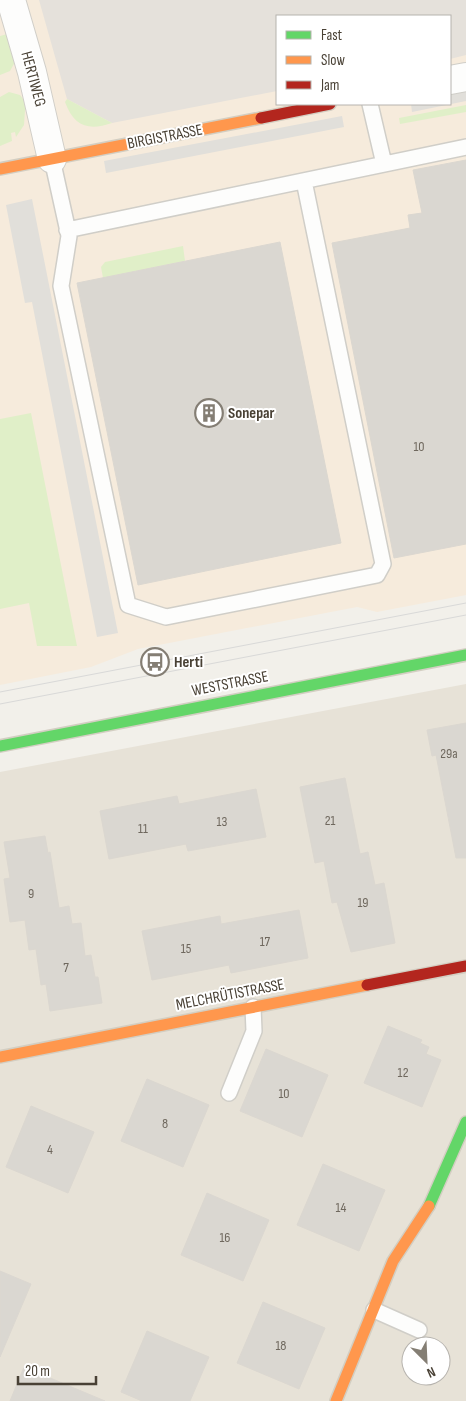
<svg xmlns="http://www.w3.org/2000/svg" width="466" height="1401" viewBox="0 0 466 1401" font-family="'Sofia Sans Condensed',sans-serif">
	<style>
		.residential { fill: #e7e2d7; fill-rule: evenodd }
		.commercial { fill: #f6ebdc; fill-rule: evenodd }
		.industrial { fill: #e5e1db }
		.green { fill: #e0efc8 }
		.parking { fill: #e1dfda }
		.building { fill: #dad7d1; stroke: #dbd7d0 }
		.lines { fill: none; stroke-linecap: round; stroke-linejoin: round }
		.lane-casing { stroke: #d0cec8; stroke-width: 18 }
		.street-casing { stroke: #d0cec8; stroke-width: 30 }
		.fast-casing { stroke: #d3cec2; stroke-width: 14 }
		.slow-casing { stroke: #d3cec2; stroke-width: 14 }
		.jam-casing { stroke: #d3cec2; stroke-width: 14 }
		.lane { stroke: #fdfdfc; stroke-width: 15 }
		.street { stroke: #fdfdfc; stroke-width: 28 }
		.fast { stroke: #63d668; stroke-width: 11 }
		.slow { stroke: #ff974d; stroke-width: 11 }
		.jam { stroke: #b3261e; stroke-width: 11 }
		.tram { stroke: #d9d9d8; stroke-width: 1 }
		.labels { text-anchor: middle; dominant-baseline: central; stroke-width: 4; stroke-linejoin: round; paint-order: stroke }
		.number-label { font-size: 14px; fill: #6f685e }
		.street-label { font-size: 16px; fill: #494135; stroke: #fff }
		.poi-label { font-size: 16px; font-weight: bold; fill: #494135; stroke: #fff; text-anchor: start }
	</style>
	<rect width="100%" height="100%" fill="#f2f0ea"/>
	<!-- residential -->
	<path class="residential" d="M466,684V1401H0V772ZM411,1346H441V1376H411Z"/>
	<!-- commercial -->
	<path class="commercial" d="M0,0H466V595L377,612L357,607L138,649L91,667L0,685ZM277,16H450V104H277Z"/>
	<!-- industrial -->
	<path class="industrial" d="M39,0H466V55L450,59V16H277V91L112,123L67,99Z"/>
	<!-- green -->
	<path class="green" d="M11,33L15,62L10,71L0,75V36Z
		M9,92L20,95L30,108L25,110L24,125L16,137L15,132L11,133L12,141L0,146V97Z
		M67,99L112,123C89,131 74,127 65,102Z
		M466,105V112L400,124L399,118Z
		M183,246L185,261L103,278L101,267L105,262Z
		M31,413L77,646H37L29,603L0,609V419Z"/>
	<!-- parking -->
	<path class="parking" d="M466,90V101L412,112L411,104H450V93Z
		M342,116L344,127L106,173L104,161Z
		M32,199L118,633L97,637L32,302L25,303L6,205Z"/>
	<!-- building -->
	<path class="building" d="M466,160V544L394,558L332,243L410,228L408,215L422,213L413,170Z
		M280,242L341,543L138,585L77,283Z
		M466,723V858H456L436,755L432,756L427,730Z
		M345,778L360,854L368,852L375,885L384,883L395,943L351,952L337,902L332,903L324,861L315,863L300,787Z
		M256,789L266,837L188,851L186,844L109,859L100,811L177,796L179,804Z
		M45,836L48,853L50,852L59,908L69,906L72,924L81,923L85,956L91,955L95,977H98L102,1003L50,1011L46,984L41,985L36,949L29,950L25,920L10,922L4,879L10,878L4,842Z
		M299,910L308,958L231,973L229,965L152,980L142,931L220,916L221,924Z
		M388,1026L422,1040L420,1043L429,1047L426,1054L441,1060L422,1107L364,1083Z
		M266,1049L328,1075L302,1137L240,1111Z
		M147,1079L209,1105L183,1167L121,1141Z
		M31,1106L94,1132L68,1193L6,1167Z
		M323,1164L385,1190L359,1251L297,1225Z
		M207,1193L269,1220L243,1281L181,1255Z
		M0,1271L31,1284L0,1357Z
		M263,1302L325,1328L299,1389L237,1363Z
		M147,1331L209,1357L190,1401H142L121,1392Z
		M24,1367L105,1401H10Z"/>
	<g class="lines">
		<defs>
			<path id="lane" d="M370,104L384,164
				M52,159L69,236L61,286L128,605L166,617L377,575L383,564L304,181
				M67,230L466,147
				M229,1093L254,1031L253,1007
				M374,1310L419,1330"/>
			<path id="street" d="M11,0L32,72L52,159
				M450,80L466,77"/>
			<path id="fast" d="M0,746L466,655
				M429,1206L466,1122"/>
			<path id="slow" d="M0,169L261,118
				M0,1057L367,985
				M336,1401L393,1261L429,1206"/>
			<path id="jam" d="M261,118L330,104
				M367,985L466,966"/>
		</defs>
		<!-- lane casing -->
		<use href="#lane" class="lane-casing"/>
		<!-- street casing -->
		<use href="#street" class="street-casing"/>
		<!-- fast casing -->
		<use href="#fast" class="fast-casing"/>
		<!-- slow casing -->
		<use href="#slow" class="slow-casing"/>
		<!-- jam casing -->
		<use href="#jam" class="jam-casing"/>
		<!-- lane -->
		<use href="#lane" class="lane"/>
		<!-- street -->
		<use href="#street" class="street"/>
		<!-- fast -->
		<use href="#fast" class="fast"/>
		<!-- slow -->
		<use href="#slow" class="slow"/>
		<!-- jam -->
		<use href="#jam" class="jam"/>
		<!-- tram -->
		<path class="tram" d="M0,692L466,603
			M0,704L466,615"/>
	</g>
	<!-- icons -->
	<defs>
		<symbol id="building-ring" viewBox="-11 -11 22 22"><circle r="9.5" fill="#fff" stroke="#847e74" stroke-width="1.5"/><path d="M-4-6H4V6H1V3H-1V6H-4ZM-2.5-4.3h1.7v1.8h-1.7ZM.8-4.3h1.7v1.8H.8ZM-2.5-1h1.7V.8h-1.7ZM.8-1h1.7V.8H.8Z" fill="#847e74"/></symbol>
		<symbol id="bus-ring" viewBox="-11 -11 22 22"><circle r="9.5" fill="#fff" stroke="#847e74" stroke-width="1.5"/><path d="M-5-6H5V4H4V6H2V4H-2V6H-4V4H-5ZM-3.5-4V0h7V-4ZM-3.5 1.2v1.5H-2V1.2ZM2 1.2v1.5H3.5V1.2Z" fill="#847e74"/></symbol>
	</defs>
	<g fill-rule="evenodd">
		<use href="#building-ring" x="193" y="397" width="32" height="32"/>
		<use href="#bus-ring" x="139" y="646" width="32" height="32"/>
	</g>
	<g class="labels">
		<!-- number labels -->
		<g class="number-label">
			<text x="419" y="446">10</text>
			<text x="449" y="753">29a</text>
			<text x="330" y="820">21</text>
			<text x="222" y="821">13</text>
			<text x="143" y="828">11</text>
			<text x="31" y="893">9</text>
			<text x="363" y="902">19</text>
			<text x="265" y="941">17</text>
			<text x="186" y="948">15</text>
			<text x="66" y="967">7</text>
			<text x="403" y="1072">12</text>
			<text x="284" y="1093">10</text>
			<text x="165" y="1123">8</text>
			<text x="50" y="1149">4</text>
			<text x="341" y="1207">14</text>
			<text x="225" y="1237">16</text>
			<text x="281" y="1345">18</text>
		</g>
		<!-- street labels -->
		<g class="street-label">
			<text transform="translate(33 79) rotate(75)">HERTIWEG</text>
			<text transform="translate(165 137) rotate(-11)">BIRGISTRASSE</text>
			<text transform="translate(230 684) rotate(-11)">WESTSTRASSE</text>
			<text transform="translate(230 995) rotate(-11)">MELCHRÜTISTRASSE</text>
		</g>
		<!-- poi labels -->
		<g class="poi-label">
			<text x="228" y="413">Sonepar</text>
			<text x="174" y="662">Herti</text>
		</g>
	</g>
	<!-- legend -->
	<rect x="276" y="15" width="175" height="90" fill="#ffffff" stroke="#b6b3ae"/>
	<rect x="286" y="31" width="25" height="8" fill="#63d668" stroke="#b6b3ae"/>
	<text x="321" y="40" font-size="15" fill="#494135">Fast</text>
	<rect x="286" y="56" width="25" height="8" fill="#ff974d" stroke="#b6b3ae"/>
	<text x="321" y="65" font-size="15" fill="#494135">Slow</text>
	<rect x="286" y="81" width="25" height="8" fill="#b3261e" stroke="#b6b3ae"/>
	<text x="321" y="90" font-size="15" fill="#494135">Jam</text>
	<!-- north arrow -->
	<g transform="translate(426 1361) rotate(156)"><circle r="24" fill="#ffffff" stroke="#b6b3ae"/>
	<path d="M0-4L9 19L0 12L-9 19Z" fill="#847e74"/>
	<text y="-8" font-size="14" font-weight="bold" text-anchor="middle" fill="#494135">N</text>
	</g>
	<!-- scale -->
	<path d="M18 1376v8h78v-8" fill="none" stroke="#494135" stroke-width="2.5"/>
	<text x="25" y="1376" font-size="15" fill="#494135" stroke="#ffffff" stroke-width="4" paint-order="stroke">20 m</text>
</svg>
